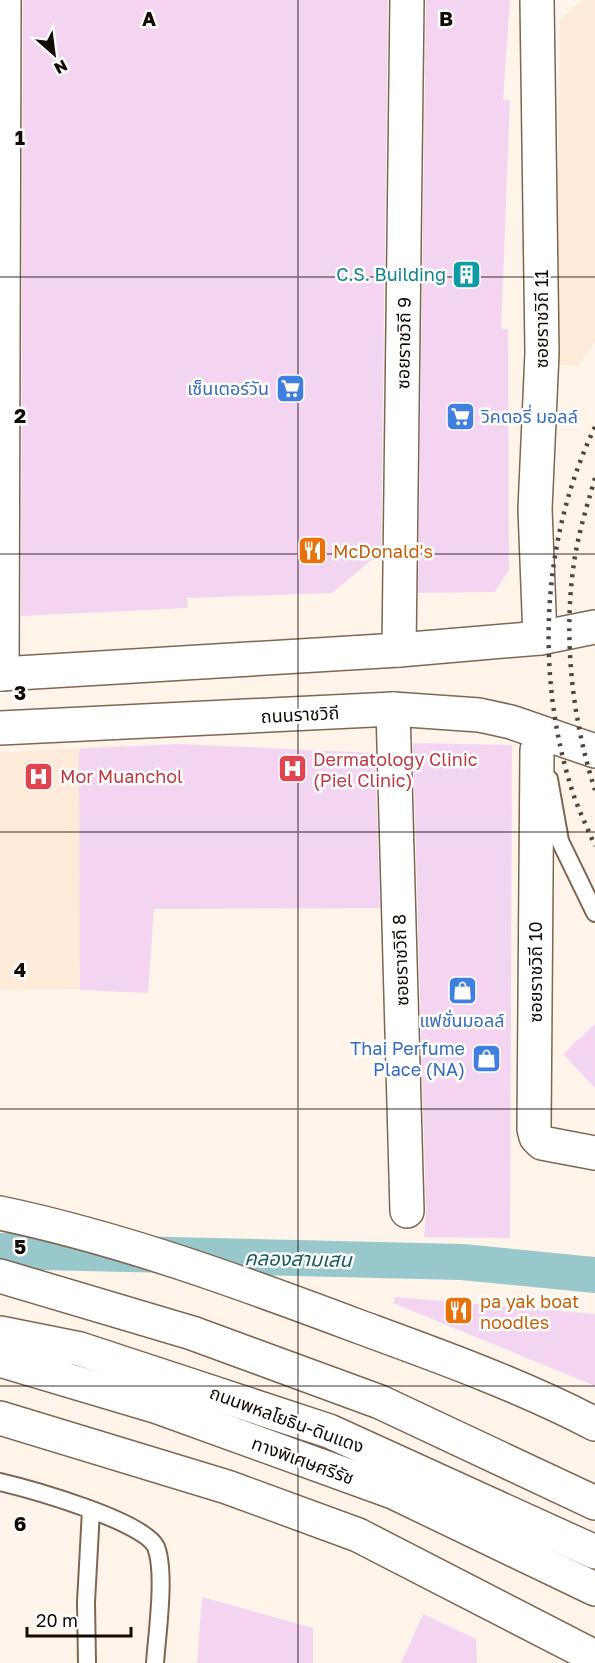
<svg xmlns="http://www.w3.org/2000/svg" width="595" height="1663" viewBox="0 0 595 1663" font-family="'Golos Text','Noto Sans Thai',sans-serif">
	<style>
		.built { fill: #fdead8 }
		.lines { fill: none; stroke-linecap: round; stroke-linejoin: round }
		.canal { stroke: #98c8cb; stroke-width: 36 }
		.building { fill: #f4d5f1 }
		.lane-casing { stroke: #7e6751; stroke-width: 20 }
		.street-casing { stroke: #7e6751; stroke-width: 36 }
		.secondary-casing { stroke: #7e6751; stroke-width: 36 }
		.primary-casing { stroke: #7e6751; stroke-width: 36 }
		.highway-casing { stroke: #7e6751; stroke-width: 36 }
		.lane { stroke: #fff; stroke-width: 16 }
		.street { stroke: #fff; stroke-width: 33 }
		.secondary { stroke: #fff; stroke-width: 33 }
		.primary { stroke: #fff; stroke-width: 33 }
		.highway { stroke: #fff; stroke-width: 33 }
		.rail { stroke: #50463f; stroke-width: 4.5; stroke-dasharray: 3 6; stroke-linecap: butt }
		.grid { fill: none; stroke: #130a04; stroke-width: 1.5; stroke-opacity: 0.55 }
		.labels { text-anchor: middle; dominant-baseline: central; stroke-width: 5; stroke-linejoin: round; paint-order: stroke }
		.culture-label { font-size: 18px; fill: #0d838f; stroke: #fff; text-anchor: end }
		.street-label { font-size: 18px; fill: #130a04; stroke: #fff }
		.shop-label { font-size: 18px; fill: #366cbe; stroke: #fff; text-anchor: end }
		.food-label { font-size: 18px; fill: #c56008; stroke: #fff; text-anchor: start }
		.health-label { font-size: 18px; fill: #be3a42; stroke: #fff; text-anchor: start }
		.water-label { font-size: 20px; font-style: italic; fill: #185b60; stroke: #fff }
		.grid-label { font-size: 20px; text-anchor: middle; font-weight: bold; fill: #130a04; stroke: #fff; stroke-width: 5; stroke-linejoin: round; paint-order: stroke }
	</style>
	<rect width="100%" height="100%" fill="#fff4ea"/>
	<!-- built -->
	<path class="built" d="M582,0H595V342L578,366L556,364L560,20Z
		M125,745L111,989L0,990V753Z"/>
	<g class="lines">
		<!-- canal -->
		<path class="canal" d="M0,1251L462,1262L595,1275"/>
	</g>
	<!-- building -->
	<path class="building" d="M23,0H388L381,552L332,593L187,598L188,608L21,616Z
		M426,0H510L503,100H510L501,329H508L509,570L495,592L418,593Z
		M413,743L512,745L510,1238L424,1237L426,1210Z
		M177,744L375,753L380,908L154,909L148,993L80,990L79,749Z
		M595,1024V1088L563,1054Z
		M395,1297L595,1314V1386L393,1303Z
		M202,1597L313,1628V1663H197Z
		M423,1614L476,1639L477,1663H401Z"/>
	<g class="lines">
		<defs>
			<path id="lane" d="M549,779L560,841L595,913
				M0,1482C30,1489 144,1521 156,1547C166,1572 157,1635 155,1663
				M87,1663L86,1602L91,1510"/>
			<path id="street" d="M537,0L542,353L535,509L540,638
				M399,650L407,0
				M2,674L4,0
				M393,709L407,1211
				M540,745L537,750L534,1129L536,1137L542,1143L595,1153"/>
			<path id="secondary" d="M0,1333L80,1349L329,1431L595,1552"/>
			<path id="primary" d="M0,674L399,650L540,638L595,627
				M0,728L393,709L479,715L511,722L595,751"/>
			<path id="highway" d="M0,1213C123,1239 243,1283 360,1327C439,1356 520,1385 595,1424
				M0,1276L192,1333L380,1402L595,1503
				M0,1360L158,1407L393,1492L595,1589
				M0,1418L227,1487L358,1535L595,1657"/>
		</defs>
		<!-- lane casing -->
		<use href="#lane" class="lane-casing"/>
		<!-- street casing -->
		<use href="#street" class="street-casing"/>
		<!-- secondary casing -->
		<use href="#secondary" class="secondary-casing"/>
		<!-- primary casing -->
		<use href="#primary" class="primary-casing"/>
		<!-- highway casing -->
		<use href="#highway" class="highway-casing"/>
		<!-- lane -->
		<use href="#lane" class="lane"/>
		<!-- street -->
		<use href="#street" class="street"/>
		<!-- secondary -->
		<use href="#secondary" class="secondary"/>
		<!-- primary -->
		<use href="#primary" class="primary"/>
		<!-- highway -->
		<use href="#highway" class="highway"/>
		<!-- rail -->
		<path class="rail" d="M595,427C542,537 535,671 571,787C577,807 587,827 595,846
			M595,478C587,506 578,534 574,563C563,637 572,719 595,790"/>
	</g>
	<!-- grid -->
	<path class="grid" d="M298,0V1663M0,277H595M0,554H595M0,832H595M0,1109H595M0,1386H595"/>
	<!-- icons -->
	<defs>
		<symbol id="building-square" viewBox="-11 -11 22 22"><rect x="-9" y="-9" width="18" height="18" rx="4" fill="#0f9aa8" stroke="#fff"/><path d="M-4-6H4V6H1V3H-1V6H-4ZM-2.5-4.3h1.7v1.8h-1.7ZM.8-4.3h1.7v1.8H.8ZM-2.5-1h1.7V.8h-1.7ZM.8-1h1.7V.8H.8Z" fill="#fff"/></symbol>
		<symbol id="supermarket-square" viewBox="-11 -11 22 22"><rect x="-9" y="-9" width="18" height="18" rx="4" fill="#3f7fe0" stroke="#fff"/><path d="M-6-5.5h2.5l.6 2H6L4.5 2H-2.5L-4.4-4H-6ZM-1.5 3.2a1.3 1.3 0 1 0 .1 0ZM3 3.2a1.3 1.3 0 1 0 .1 0Z" fill="#fff"/></symbol>
		<symbol id="restaurant-square" viewBox="-11 -11 22 22"><rect x="-9" y="-9" width="18" height="18" rx="4" fill="#e8710a" stroke="#fff"/><path d="M-5-6h1v4h1v-4h1v4h1v-4h1v5L-1.5 .5V6h-2V.5L-5-1ZM5-6V6H3V1.5H1.5Q1.5-4 5-6Z" fill="#fff"/></symbol>
		<symbol id="hospital-square" viewBox="-11 -11 22 22"><rect x="-9" y="-9" width="18" height="18" rx="4" fill="#e0444e" stroke="#fff"/><path d="M-5-5h3v3.5h4V-5h3V5h-3V1.5h-4V5h-3Z" fill="#fff"/></symbol>
		<symbol id="shop-square" viewBox="-11 -11 22 22"><rect x="-9" y="-9" width="18" height="18" rx="4" fill="#3f7fe0" stroke="#fff"/><path d="M-5-2.5h2.3a2.7 3.5 0 0 1 5.4 0H5L5.5 6h-11ZM-1.5-2.5h3a1.5 2.3 0 0 0-3 0Z" fill="#fff"/></symbol>
	</defs>
	<g fill-rule="evenodd">
		<use href="#building-square" x="450" y="258" width="33" height="33"/>
		<use href="#supermarket-square" x="274" y="372" width="33" height="33"/>
		<use href="#supermarket-square" x="444" y="400" width="33" height="33"/>
		<use href="#restaurant-square" x="296" y="534" width="33" height="33"/>
		<use href="#hospital-square" x="276" y="752" width="33" height="33"/>
		<use href="#hospital-square" x="22" y="760" width="33" height="33"/>
		<use href="#shop-square" x="446" y="974" width="33" height="33"/>
		<use href="#shop-square" x="470" y="1042" width="33" height="33"/>
		<use href="#restaurant-square" x="442" y="1294" width="33" height="33"/>
	</g>
	<g class="labels">
		<!-- culture labels -->
		<g class="culture-label">
			<text x="446" y="274">C.S. Building</text>
		</g>
		<!-- street labels -->
		<g class="street-label">
			<text transform="translate(541 319) rotate(-90)">ซอยราชวิถี 11</text>
			<text transform="translate(403 343) rotate(-89)">ซอยราชวิถี 9</text>
			<text transform="translate(300 714) rotate(-3)">ถนนราชวิถี</text>
			<text transform="translate(400 960) rotate(-92)">ซอยราชวิถี 8</text>
			<text transform="translate(535 972) rotate(-90)">ซอยราชวิถี 10</text>
			<text transform="translate(287 1419) rotate(20)">ถนนพหลโยธิน-ดินแดง</text>
			<text transform="translate(303 1460) rotate(20)">ทางพิเศษศรีรัช</text>
		</g>
		<!-- shop labels -->
		<g class="shop-label">
			<text x="269" y="388">เซ็นเตอร์วัน</text>
			<text x="481" y="416" text-anchor="start">วิคตอรี่ มอลล์</text>
			<text x="462" y="1020" text-anchor="middle">แฟชั่นมอลล์</text>
			<text x="465" y="1048">Thai Perfume<tspan x="465" dy="21">Place (NA)</tspan></text>
		</g>
		<!-- food labels -->
		<g class="food-label">
			<text x="333" y="551">McDonald's</text>
			<text x="480" y="1301">pa yak boat<tspan x="480" dy="21">noodles</tspan></text>
		</g>
		<!-- health labels -->
		<g class="health-label">
			<text x="313" y="759">Dermatology Clinic<tspan x="313" dy="21">(Piel Clinic)</tspan></text>
			<text x="60" y="776">Mor Muanchol</text>
		</g>
		<!-- water labels -->
		<g class="water-label">
			<text transform="translate(298 1258) rotate(1)">คลองสามเสน</text>
		</g>
	</g>
	<g class="grid-label">
		<text x="149" y="26">A</text>
		<text x="446" y="26">B</text>
		<text x="20" y="145">1</text>
		<text x="20" y="423">2</text>
		<text x="20" y="700">3</text>
		<text x="20" y="977">4</text>
		<text x="20" y="1254">5</text>
		<text x="20" y="1531">6</text>
	</g>
	<!-- north arrow -->
	<g transform="translate(54 54) rotate(152)" stroke="#ffffff" stroke-width="4.5" paint-order="stroke">
	<path d="M0-4.5L10 22L0 15L-10 22Z" fill="#130a04"/>
	<text y="-9" font-size="16" font-weight="bold" text-anchor="middle" fill="#130a04">N</text>
	</g>
	<!-- scale -->
	<path d="M27 1627v9h104v-9" fill="none" stroke="#130a04" stroke-width="3"/>
	<text x="36" y="1627" font-size="18" fill="#130a04" stroke="#ffffff" stroke-width="4.5" paint-order="stroke">20 m</text>
</svg>
